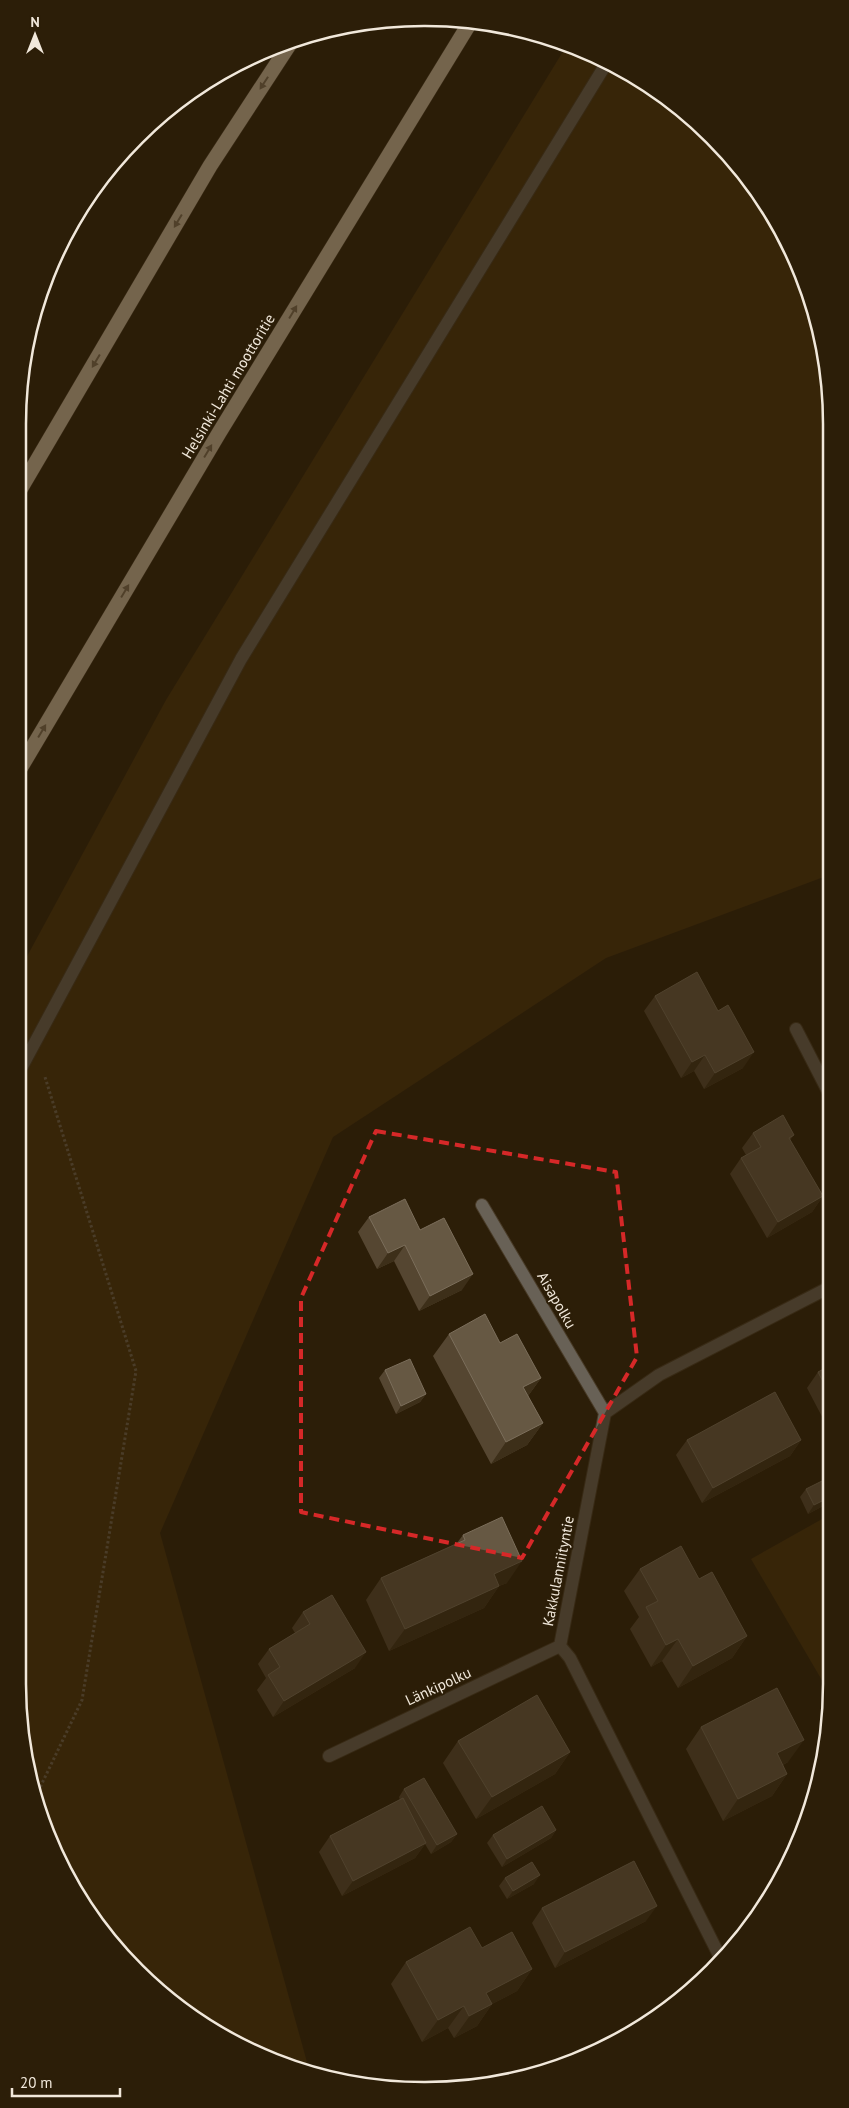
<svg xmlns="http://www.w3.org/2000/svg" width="849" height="2108" viewBox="0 0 849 2108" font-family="'PT Sans',sans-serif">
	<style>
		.green { fill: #452f0b }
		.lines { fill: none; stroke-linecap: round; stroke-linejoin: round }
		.service-casing { stroke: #483a26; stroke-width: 14 }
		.minor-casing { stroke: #483a26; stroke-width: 14 }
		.motorway-casing { stroke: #483a26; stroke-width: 16 }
		.path { stroke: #6f6350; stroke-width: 3; stroke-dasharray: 2.5 2.5; stroke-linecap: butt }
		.service { stroke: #686156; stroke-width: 12 }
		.minor { stroke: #686156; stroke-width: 12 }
		.motorway { stroke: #ccbaa0; stroke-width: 15 }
		.wall { fill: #554631 }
		.shaded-wall { fill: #3d2f19 }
		.building { fill: #665843; stroke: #7b6e5b }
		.oneway { fill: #7c6c54 }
		.marked { fill: none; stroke: #d62828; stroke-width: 4; stroke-dasharray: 10 6; stroke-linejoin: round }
		.labels { text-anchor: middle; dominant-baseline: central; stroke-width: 4; stroke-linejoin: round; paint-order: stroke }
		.street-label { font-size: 15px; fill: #f1e8db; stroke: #2c1e08 }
		.rim { fill: none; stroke: #f1e8db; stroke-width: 2.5 }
	</style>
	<rect width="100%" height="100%" fill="#2c1e08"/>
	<!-- green -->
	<path class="green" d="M567,45L650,86L731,156L790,245L828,371L829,875L606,958L333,1137L160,1533L310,2073L294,2069L221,2036L118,1952L72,1887L39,1815L18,1683V973L166,700Z
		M831,1514V1683L830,1694L751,1559Z"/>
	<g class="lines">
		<defs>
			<path id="service" d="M18,1074L241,659L606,64"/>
			<path id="minor" d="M796,1029L830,1095
				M482,1205L605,1413
				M329,1756L560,1646
				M720,1957L570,1658L560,1646L605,1413L659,1375L830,1287"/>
			<path id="motorway" d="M18,493L210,166L291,42
				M18,772L219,433L471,21"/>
		</defs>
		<!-- service casing -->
		<use href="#service" class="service-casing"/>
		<!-- minor casing -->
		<use href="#minor" class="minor-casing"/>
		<!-- motorway casing -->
		<use href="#motorway" class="motorway-casing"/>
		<!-- path -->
		<path class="path" d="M36,1796L82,1700L136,1371L45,1077"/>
		<!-- service -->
		<use href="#service" class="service"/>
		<!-- minor -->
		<use href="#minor" class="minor"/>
		<!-- motorway -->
		<use href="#motorway" class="motorway"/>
	</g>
	<!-- wall -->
	<path class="wall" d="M655,996L743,1068L704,1089L694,1071L681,1078L644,1011Z
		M753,1133L794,1135L790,1140L823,1196L812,1212L767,1238L730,1174L741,1158L746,1155L742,1148Z
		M369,1217L420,1230L462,1290L419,1311L394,1261L377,1269L358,1232Z
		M449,1334L500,1343L541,1378L528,1396L543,1423L527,1445L491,1464L433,1356Z
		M831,1365V1427L828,1428L807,1388L818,1372Z
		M385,1370L426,1394L420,1402L396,1414L379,1378Z
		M687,1440H801L790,1456L702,1503L676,1455Z
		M831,1477V1486L828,1480Z
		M806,1489L830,1497L825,1505L808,1514L800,1497Z
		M463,1535L507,1583L499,1586L484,1608L389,1651L366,1600L381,1578L457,1543Z
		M640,1569L699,1579L747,1636L732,1658L678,1688L662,1661L651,1667L630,1629L639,1617L624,1591Z
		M303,1612L355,1668L273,1717L257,1690L266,1678L258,1664L269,1649L295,1633L292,1628Z
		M701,1727L788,1762L783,1765L787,1774L772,1796L723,1821L686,1749Z
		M458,1741L570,1752L555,1774L476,1819L443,1763Z
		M404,1789L457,1834L451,1842L431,1854L425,1844L415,1858L342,1896L319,1852L330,1836L400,1800L399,1797Z
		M556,1830L551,1838L502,1867L487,1843L493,1835Z
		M505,1878L534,1884L507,1899L499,1886Z
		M542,1908L646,1921L555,1968L532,1923Z
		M482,1948L532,1969L517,1991L492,2004L477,2026L454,2038L448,2028L422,2042L391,1984L406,1962Z"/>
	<!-- shaded-wall -->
	<path class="shaded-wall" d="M754,1052L743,1068L704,1089L715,1073Z
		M705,1055L694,1071L681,1078L692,1062Z
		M823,1196L812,1212L767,1238L778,1222Z
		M405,1245L394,1261L377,1269L388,1253Z
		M473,1274L462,1290L419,1311L430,1296Z
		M541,1378L525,1400L523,1387Z
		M426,1394L420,1402L396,1414L401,1406Z
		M543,1423L527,1445L491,1464L506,1442Z
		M801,1440L790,1456L702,1503L713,1488Z
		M830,1497L825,1505L808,1514L814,1505Z
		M522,1561L507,1583L499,1586L484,1608L389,1651L405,1629L494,1574Z
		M747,1636L732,1658L678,1688L693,1666Z
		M678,1639L662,1661L651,1667L666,1645Z
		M366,1652L355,1668L273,1717L284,1701Z
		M804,1740L788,1762L762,1775L777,1753Z
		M570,1752L555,1774L476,1819L492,1797Z
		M787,1774L772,1796L723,1821L738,1799Z
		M556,1830L551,1838L502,1867L507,1859Z
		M457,1834L451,1842L431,1854L437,1845Z
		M426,1843L415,1858L342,1896L353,1881Z
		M540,1875L534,1884L507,1899L513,1891Z
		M657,1906L646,1921L555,1968L565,1952Z
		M532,1969L517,1991L492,2004L477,2026L454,2038L486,1993Z
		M464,2006L448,2028L422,2042L438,2020Z"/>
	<!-- building -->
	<path class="building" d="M697,972L718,1011L728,1005L754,1052L715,1073L705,1055L692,1062L655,996Z
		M783,1115L794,1135L789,1138L823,1196L778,1222L741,1158L761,1147L753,1133Z
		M405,1199L420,1230L444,1218L473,1274L430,1296L405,1245L388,1253L369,1217Z
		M485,1314L500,1343L517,1334L541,1378L523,1387L543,1423L506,1442L449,1334Z
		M410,1359L426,1394L401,1406L385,1370Z
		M831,1365V1397L818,1372Z
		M775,1392L801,1440L713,1488L687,1440Z
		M822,1481L830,1497L814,1505L806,1489Z
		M502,1517L522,1561L494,1574L499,1586L405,1629L381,1578L465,1540L463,1535Z
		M681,1546L699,1579L712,1572L747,1636L693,1666L678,1639L666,1645L646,1607L658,1601L640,1569Z
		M332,1595L366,1652L284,1701L268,1675L280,1667L269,1649L310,1624L303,1612Z
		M777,1688L804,1740L777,1753L787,1774L738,1799L701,1727Z
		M537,1695L570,1752L492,1797L458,1741Z
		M424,1778L457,1834L437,1845L404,1789Z
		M403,1798L426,1843L353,1881L330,1836Z
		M542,1806L556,1830L507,1859L493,1835Z
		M634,1861L657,1906L565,1952L542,1908Z
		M532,1862L540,1875L513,1891L505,1878Z
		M470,1927L482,1948L512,1932L532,1969L486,1993L492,2004L469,2016L464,2006L438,2020L406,1962Z"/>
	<!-- one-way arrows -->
	<defs><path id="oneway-solid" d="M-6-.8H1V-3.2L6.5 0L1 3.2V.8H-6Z" transform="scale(1.25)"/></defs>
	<g class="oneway">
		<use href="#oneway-solid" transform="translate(264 83) rotate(123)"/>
		<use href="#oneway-solid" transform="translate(178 221) rotate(121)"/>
		<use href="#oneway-solid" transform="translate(293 312) rotate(-59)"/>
		<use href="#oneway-solid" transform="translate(96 361) rotate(121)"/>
		<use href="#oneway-solid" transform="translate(208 451) rotate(-59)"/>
		<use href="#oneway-solid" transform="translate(125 591) rotate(-59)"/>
		<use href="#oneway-solid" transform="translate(42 731) rotate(-59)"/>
	</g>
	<!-- marked area -->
	<path d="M0 0H849V2108H0ZM376,1131L616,1172L637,1357L522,1558L301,1512V1298Z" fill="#2c1e08" fill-opacity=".55" fill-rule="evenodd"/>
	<path class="marked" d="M376,1131L616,1172L637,1357L522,1558L301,1512V1298Z"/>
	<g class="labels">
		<!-- street labels -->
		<g class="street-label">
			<text transform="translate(228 386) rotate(-59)">Helsinki-Lahti moottoritie</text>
			<text transform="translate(557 1300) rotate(60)">Aisapolku</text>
			<text transform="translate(558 1571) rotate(-79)">Kakkulanniityntie</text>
			<text transform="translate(438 1686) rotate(-25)">Länkipolku</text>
		</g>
	</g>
	<!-- crop -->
	<path d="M0 0H849V2108H0ZM424 26H425A398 398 0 0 1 823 424V1684A398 398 0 0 1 425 2082H424A398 398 0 0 1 26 1684V424A398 398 0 0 1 424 26Z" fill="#2c1e08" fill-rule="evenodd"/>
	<path class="rim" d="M424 26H425A398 398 0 0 1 823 424V1684A398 398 0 0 1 425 2082H424A398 398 0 0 1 26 1684V424A398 398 0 0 1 424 26Z"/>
	<!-- north arrow -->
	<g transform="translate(35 35)" stroke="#2c1e08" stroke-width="4" paint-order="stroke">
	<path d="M0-4L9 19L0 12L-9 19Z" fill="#f1e8db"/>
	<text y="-8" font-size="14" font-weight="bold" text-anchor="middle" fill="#f1e8db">N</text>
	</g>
	<!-- scale -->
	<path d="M12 2088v8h108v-8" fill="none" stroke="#f1e8db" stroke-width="2.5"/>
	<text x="20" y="2088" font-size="15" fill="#f1e8db" stroke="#2c1e08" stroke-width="4" paint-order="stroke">20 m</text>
</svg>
